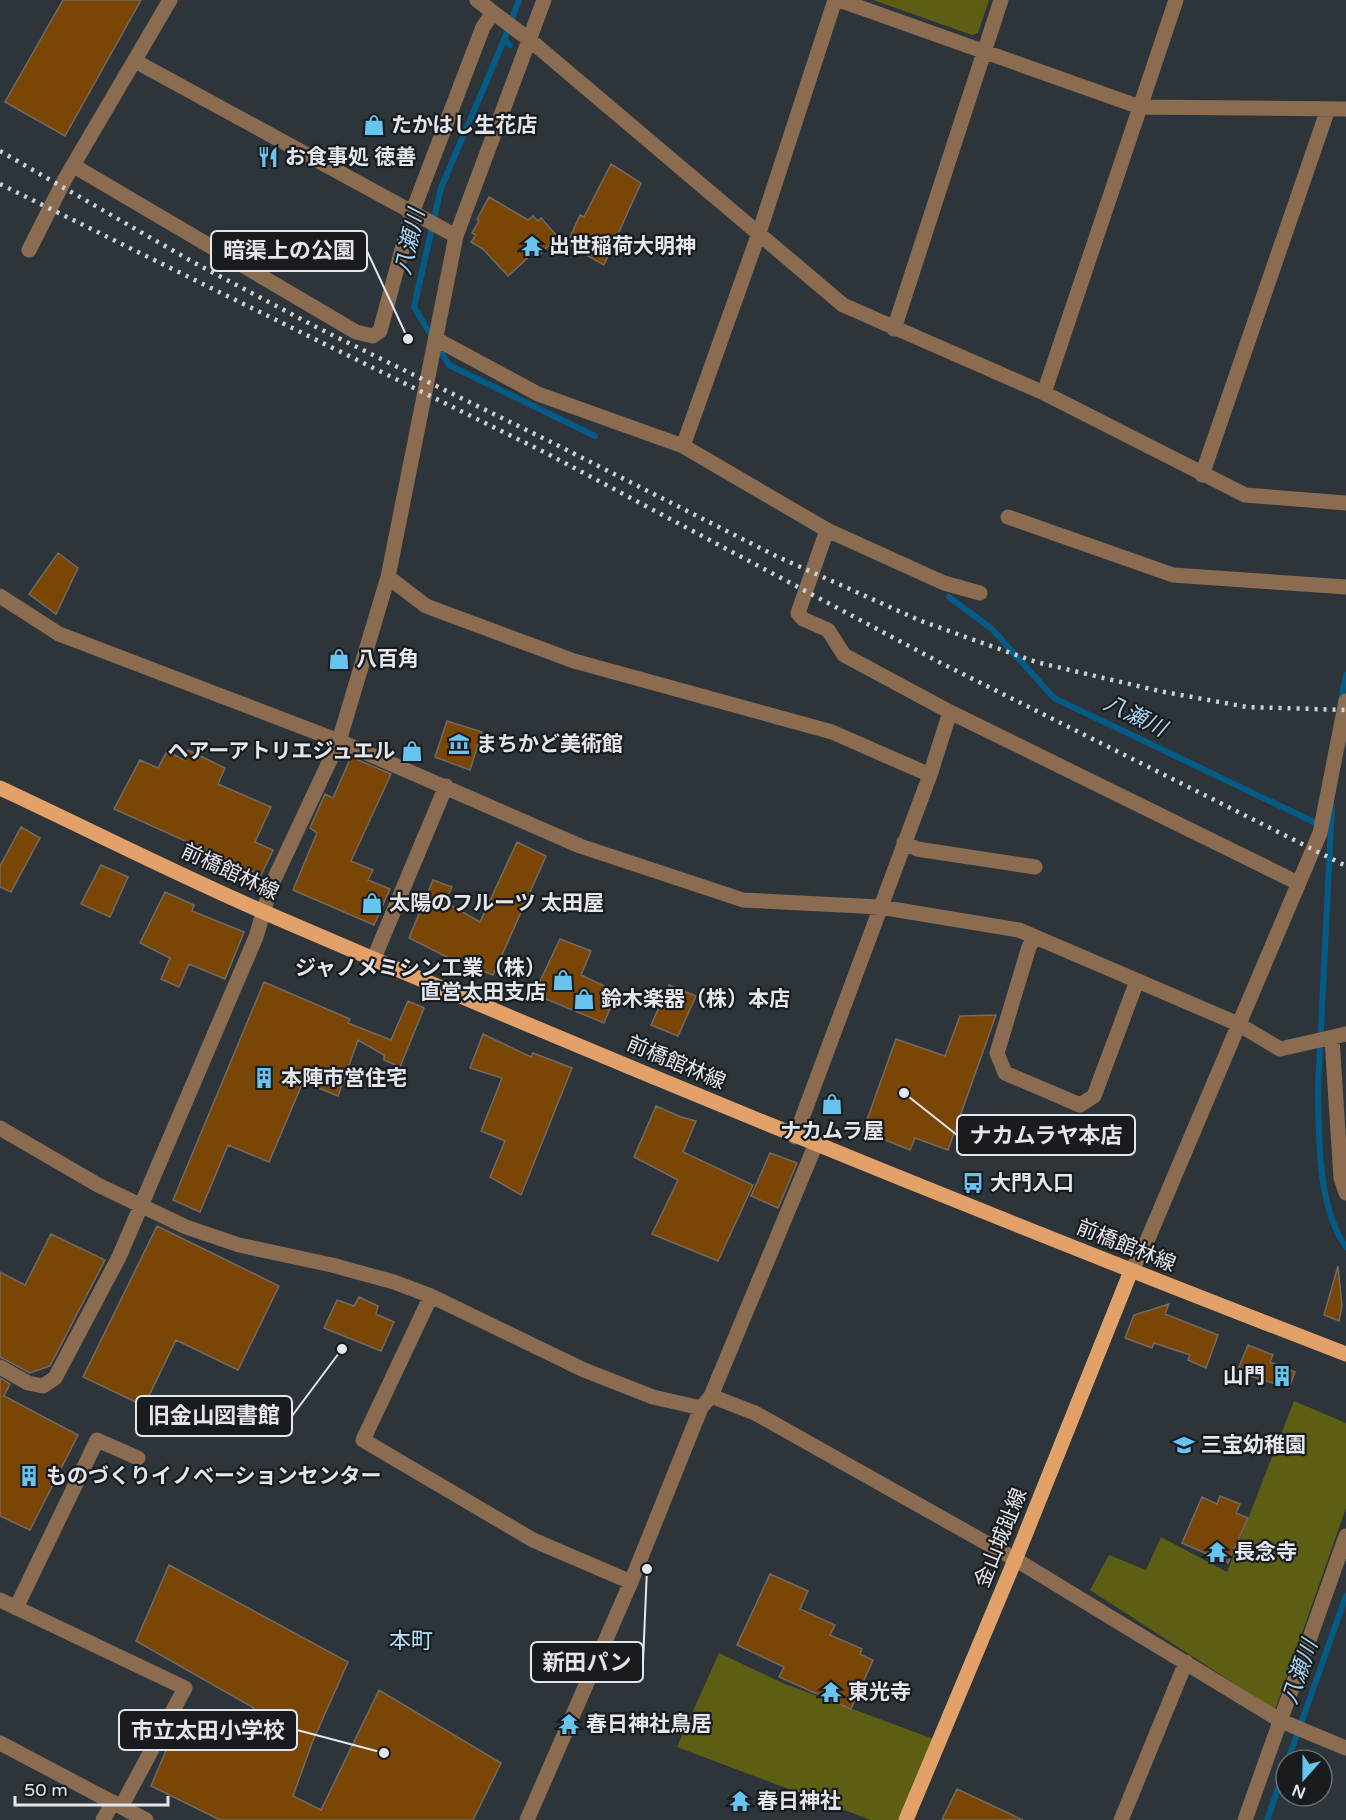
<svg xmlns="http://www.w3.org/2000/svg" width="1346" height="1820" viewBox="0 0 1346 1820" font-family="'Varela Round','Noto Sans JP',sans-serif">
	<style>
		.green { fill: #5c5e14 }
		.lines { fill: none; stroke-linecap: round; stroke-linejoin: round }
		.stream { stroke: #045c86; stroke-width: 6 }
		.building { fill: #7a4606; stroke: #726a63; stroke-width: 1.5 }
		.minor { stroke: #8b6c51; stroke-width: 15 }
		.major { stroke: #e2a169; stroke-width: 15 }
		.rail { stroke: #cdd1d6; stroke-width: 4.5; stroke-dasharray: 3 6; stroke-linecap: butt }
		.labels { text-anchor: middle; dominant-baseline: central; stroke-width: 4.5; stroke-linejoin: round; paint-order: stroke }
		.poi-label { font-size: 21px; font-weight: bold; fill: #e3e7ec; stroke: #191c1f; text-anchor: start }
		.street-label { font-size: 21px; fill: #e3e7ec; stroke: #191c1f }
		.water-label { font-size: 22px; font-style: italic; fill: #a9d4f2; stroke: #191c1f }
		.neighbourhood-label { font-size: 22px; fill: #b1e1f9; stroke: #191c1f }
		.leader { fill: none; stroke: #e3e7ec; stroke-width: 2 }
		.callout-dot { fill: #e3e7ec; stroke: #191c1f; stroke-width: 2 }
		.callout { fill: #191c1f; stroke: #e3e7ec; stroke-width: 2 }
		.callout-label { font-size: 22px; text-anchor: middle; font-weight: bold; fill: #e3e7ec }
	</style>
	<rect width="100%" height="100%" fill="#2d353b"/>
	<!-- green -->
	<path class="green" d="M873,0H989L978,33L972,35Z
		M1294,1401L1346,1423V1508L1275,1710L1090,1590L1109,1555L1146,1570L1161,1537L1227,1572Z
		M719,1653L785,1684L939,1741L906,1820H871L677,1747Z"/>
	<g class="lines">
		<!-- stream -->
		<path class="stream" d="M504,40L441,188L414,307L449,365L595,436
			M510,45L504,40L519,0
			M949,597L992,629L1054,698L1320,825
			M1341,701L1346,675
			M1332,806L1318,1088C1319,1137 1317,1206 1346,1247
			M1288,1760L1346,1596
			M1267,1820L1286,1766"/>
	</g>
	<!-- building -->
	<path class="building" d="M63,0H141L65,136L5,102Z
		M611,164L641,183L604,265L567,244L580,215L584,217Z
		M489,197L528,220L533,216L538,221L541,218L558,237L537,257L533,253L508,276L483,249L471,242L476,235L472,233L479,221L477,219Z
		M58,553L78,568L56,614L29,594Z
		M447,721L482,732L470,770L435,757Z
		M188,750L225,768L218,784L271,807L255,842L273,850L261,875L114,809L140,760L158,768L167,751L184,760Z
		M351,757L391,774L351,861L373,870L368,880L390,889L374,925L293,890L317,833L310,828L325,794L333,798Z
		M21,827L40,838L11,892L0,887V866Z
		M517,842L546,856L493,975L445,956L409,938L433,880L452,887L445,902L480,922Z
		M101,865L128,877L110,917L81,904Z
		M165,892L194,905L192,911L244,932L225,979L189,964L179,987L161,979L170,958L140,943Z
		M560,939L591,951L581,975L617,992L604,1023L534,994Z
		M264,982L350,1019L348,1023L391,1040L408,1001L424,1008L400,1067L384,1060V1055L358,1040L338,1096L303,1082L269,1162L228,1145L200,1212L173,1200Z
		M669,985L696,996L678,1036L651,1025Z
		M996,1015L948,1150L915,1138L910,1150L863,1131L896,1039L945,1056L960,1016Z
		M483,1034L531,1057L533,1053L572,1068L521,1195L490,1177L505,1141L481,1131L502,1078L470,1068Z
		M656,1106L681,1117L696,1121L683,1152L753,1185L718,1261L652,1234L678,1180L634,1157Z
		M770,1153L797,1163L778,1208L751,1196Z
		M157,1226L279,1286L238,1370L176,1340L144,1406L83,1377Z
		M51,1234L105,1260L50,1366L30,1373L0,1357V1272L25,1285Z
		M1338,1266L1342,1306L1339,1321L1324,1315Z
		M359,1297L378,1306L376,1314L394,1322L381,1351L324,1328L337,1300L354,1306Z
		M1169,1304L1165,1314L1218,1335L1206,1368L1188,1360L1190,1355L1154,1343L1152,1348L1125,1338L1134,1315Z
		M1248,1345L1273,1355L1270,1362L1295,1372L1289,1388L1237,1372Z
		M0,1378L10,1384L4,1396L78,1435L30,1530L0,1516Z
		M1220,1496L1240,1504L1236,1513L1248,1518L1228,1563L1182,1543L1202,1497L1217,1504Z
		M169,1565L348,1662L312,1743L293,1796L321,1810L379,1690L501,1763L473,1820H220L151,1786L179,1720L233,1748L254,1708L136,1641Z
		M770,1574L808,1591L800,1609L835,1625L830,1635L862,1649L860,1654L873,1660L851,1709L779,1677L784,1667L737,1645Z
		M957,1789L1023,1820H942Z"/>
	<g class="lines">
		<!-- minor -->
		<path class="minor" d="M477,0L531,41L843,305L1044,393L1245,495L1346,503
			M839,0L1140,107L1346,109
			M135,61L456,236
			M74,166L356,332L373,336L380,331L412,213L483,27L492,14
			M29,250L65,179L170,0
			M894,329L1001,0
			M436,339L538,394L683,446L827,530L944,583L980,593
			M1044,393L1176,0
			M683,446L758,236L835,0
			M1202,475L1328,109
			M1008,517L1173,575L1346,587
			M827,530L798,613L803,619L828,630L844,655L950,712L1298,883
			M388,577L426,606L574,661L832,732L930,775
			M0,596L59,634L339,741L580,846L743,900L880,907L1019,930L1238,1024L1280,1049L1346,1034
			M904,842L917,849L1035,867
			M1035,937L1029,947L997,1053L1005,1073L1080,1105L1094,1096L1137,981
			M374,958L446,786
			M1332,1039L1341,1178L1346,1193
			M0,1128L98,1185L186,1227L239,1245L332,1265L394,1282L431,1296L584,1370L653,1397L701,1408
			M795,1137L930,775L950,712
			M1131,1271L1144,1248L1320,833L1346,701
			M431,1296L363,1440L533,1540L631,1582
			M0,1367L28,1383L43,1386L55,1378L119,1257L256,937L271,886L339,741L388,577L456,236L544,0
			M711,1396L755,1413L1013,1558L1281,1721L1346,1748
			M0,1600L185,1688L121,1807
			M16,1608L97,1440L138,1458
			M0,1743L146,1820
			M103,1820L113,1802
			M527,1820L631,1582L701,1408L711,1396L815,1146
			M1121,1820L1186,1662
			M1245,1820L1346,1536"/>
		<!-- major -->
		<path class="major" d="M0,788C88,829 176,874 266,913C623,1067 983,1214 1346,1354
			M906,1820L1015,1560L1131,1271"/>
		<!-- rail -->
		<path class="rail" d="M0,151L191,261L318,328L553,443L776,556L921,621L1036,662L1159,691L1247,707L1346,710
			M0,184L548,454L939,662L1346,866"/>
	</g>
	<!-- icons -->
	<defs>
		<symbol id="shop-bare" viewBox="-9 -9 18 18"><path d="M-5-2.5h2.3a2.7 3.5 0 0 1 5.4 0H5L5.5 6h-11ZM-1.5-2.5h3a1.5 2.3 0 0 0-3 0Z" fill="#66c4ef" stroke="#191c1f" stroke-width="2.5" paint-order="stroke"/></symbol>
		<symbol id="restaurant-bare" viewBox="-9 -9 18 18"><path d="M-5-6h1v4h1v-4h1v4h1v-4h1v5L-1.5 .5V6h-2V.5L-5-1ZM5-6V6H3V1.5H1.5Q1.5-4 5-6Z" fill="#66c4ef" stroke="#191c1f" stroke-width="2.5" paint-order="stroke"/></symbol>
		<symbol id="temple-bare" viewBox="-9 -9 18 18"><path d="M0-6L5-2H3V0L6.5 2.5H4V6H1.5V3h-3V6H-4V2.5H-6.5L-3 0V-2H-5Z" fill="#66c4ef" stroke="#191c1f" stroke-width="2.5" paint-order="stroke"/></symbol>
		<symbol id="museum-bare" viewBox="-9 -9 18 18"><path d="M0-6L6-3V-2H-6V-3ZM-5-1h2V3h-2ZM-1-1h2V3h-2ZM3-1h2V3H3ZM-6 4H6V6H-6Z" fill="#66c4ef" stroke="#191c1f" stroke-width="2.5" paint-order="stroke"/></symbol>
		<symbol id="building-bare" viewBox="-9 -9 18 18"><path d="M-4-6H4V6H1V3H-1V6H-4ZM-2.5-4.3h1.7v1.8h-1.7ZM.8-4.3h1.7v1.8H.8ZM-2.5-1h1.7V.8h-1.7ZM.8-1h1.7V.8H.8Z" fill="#66c4ef" stroke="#191c1f" stroke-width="2.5" paint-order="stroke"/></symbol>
		<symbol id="bus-bare" viewBox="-9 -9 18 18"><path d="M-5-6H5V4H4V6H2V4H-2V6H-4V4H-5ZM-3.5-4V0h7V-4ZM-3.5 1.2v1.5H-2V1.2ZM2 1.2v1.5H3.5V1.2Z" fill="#66c4ef" stroke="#191c1f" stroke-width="2.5" paint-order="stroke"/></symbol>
		<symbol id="school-bare" viewBox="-9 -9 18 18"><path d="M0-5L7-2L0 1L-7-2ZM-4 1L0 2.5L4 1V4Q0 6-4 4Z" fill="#66c4ef" stroke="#191c1f" stroke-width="2.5" paint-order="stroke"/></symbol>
	</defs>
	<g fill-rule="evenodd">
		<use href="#shop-bare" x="359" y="110" width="30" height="30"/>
		<use href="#restaurant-bare" x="253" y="142" width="30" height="30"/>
		<use href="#temple-bare" x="517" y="231" width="30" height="30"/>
		<use href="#shop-bare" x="324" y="644" width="30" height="30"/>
		<use href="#museum-bare" x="444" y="729" width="30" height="30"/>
		<use href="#shop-bare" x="397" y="736" width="30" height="30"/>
		<use href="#shop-bare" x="357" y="888" width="30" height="30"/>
		<use href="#shop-bare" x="548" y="965" width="30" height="30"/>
		<use href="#shop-bare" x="569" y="984" width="30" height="30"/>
		<use href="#building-bare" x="249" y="1063" width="30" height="30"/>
		<use href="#shop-bare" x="817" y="1089" width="30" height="30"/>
		<use href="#bus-bare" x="958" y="1168" width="30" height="30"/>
		<use href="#building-bare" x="1267" y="1361" width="30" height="30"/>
		<use href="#school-bare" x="1169" y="1430" width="30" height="30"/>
		<use href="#building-bare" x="14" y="1461" width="30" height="30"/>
		<use href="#temple-bare" x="1202" y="1537" width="30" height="30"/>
		<use href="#temple-bare" x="816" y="1677" width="30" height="30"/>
		<use href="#temple-bare" x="554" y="1709" width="30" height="30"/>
		<use href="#temple-bare" x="725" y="1786" width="30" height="30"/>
	</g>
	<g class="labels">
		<!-- poi labels -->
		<g class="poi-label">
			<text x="391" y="125">たかはし生花店</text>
			<text x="285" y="157">お食事処 徳善</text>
			<text x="549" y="246">出世稲荷大明神</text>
			<text x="356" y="659">八百角</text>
			<text x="476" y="744">まちかど美術館</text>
			<text x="395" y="751" text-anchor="end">ヘアーアトリエジュエル</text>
			<text x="389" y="903">太陽のフルーツ 太田屋</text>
			<text x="546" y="968" text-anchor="end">ジャノメミシン工業（株）<tspan x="546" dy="24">直営太田支店</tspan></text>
			<text x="601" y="999">鈴木楽器（株）本店</text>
			<text x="281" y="1078">本陣市営住宅</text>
			<text x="832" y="1131" text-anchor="middle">ナカムラ屋</text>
			<text x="990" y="1183">大門入口</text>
			<text x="1265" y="1376" text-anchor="end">山門</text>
			<text x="1201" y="1445">三宝幼稚園</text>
			<text x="46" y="1476">ものづくりイノベーションセンター</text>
			<text x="1234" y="1552">長念寺</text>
			<text x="848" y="1692">東光寺</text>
			<text x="586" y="1724">春日神社鳥居</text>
			<text x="757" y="1801">春日神社</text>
		</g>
		<!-- street labels -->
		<g class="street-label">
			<text transform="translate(230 872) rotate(25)">前橋館林線</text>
			<text transform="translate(676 1063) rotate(23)">前橋館林線</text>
			<text transform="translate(1126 1246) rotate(22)">前橋館林線</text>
			<text transform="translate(1001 1538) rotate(-68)">金山城趾線</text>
		</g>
		<!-- water labels -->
		<g class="water-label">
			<text transform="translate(410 242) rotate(-77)">八瀬川</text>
			<text transform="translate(1135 716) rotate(26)">八瀬川</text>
			<text transform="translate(1300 1672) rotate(-71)">八瀬川</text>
		</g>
		<!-- neighbourhood labels -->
		<g class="neighbourhood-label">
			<text x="411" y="1641">本町</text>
		</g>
	</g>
	<!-- callouts -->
	<path class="leader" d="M408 339L367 251M904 1093L957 1135M342 1349L292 1416M647 1569L643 1662M384 1753L297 1730"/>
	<g class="callout-dot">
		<circle cx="408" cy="339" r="6"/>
		<circle cx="904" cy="1093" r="6"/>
		<circle cx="342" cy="1349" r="6"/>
		<circle cx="647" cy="1569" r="6"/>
		<circle cx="384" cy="1753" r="6"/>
	</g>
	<g class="callout">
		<rect x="211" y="231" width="156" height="40" rx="6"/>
		<rect x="957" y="1115" width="178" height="40" rx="6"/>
		<rect x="136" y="1396" width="156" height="40" rx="6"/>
		<rect x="531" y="1642" width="112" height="40" rx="6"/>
		<rect x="119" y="1710" width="178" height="40" rx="6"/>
	</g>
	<g class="callout-label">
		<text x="289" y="258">暗渠上の公園</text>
		<text x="1046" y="1143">ナカムラヤ本店</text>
		<text x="214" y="1423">旧金山図書館</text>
		<text x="587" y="1670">新田パン</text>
		<text x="208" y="1738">市立太田小学校</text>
	</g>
	<!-- north arrow -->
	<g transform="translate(1304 1778) rotate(201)"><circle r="28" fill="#191c1f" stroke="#6a6d71" stroke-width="1.5"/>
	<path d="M0-4.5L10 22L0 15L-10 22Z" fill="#66c4ef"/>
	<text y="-9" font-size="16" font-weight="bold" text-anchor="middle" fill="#e3e7ec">N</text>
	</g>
	<!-- scale -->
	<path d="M15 1796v9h153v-9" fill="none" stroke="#e3e7ec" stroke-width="3"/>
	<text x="24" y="1796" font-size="18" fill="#e3e7ec" stroke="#191c1f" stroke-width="4.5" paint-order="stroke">50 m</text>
</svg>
